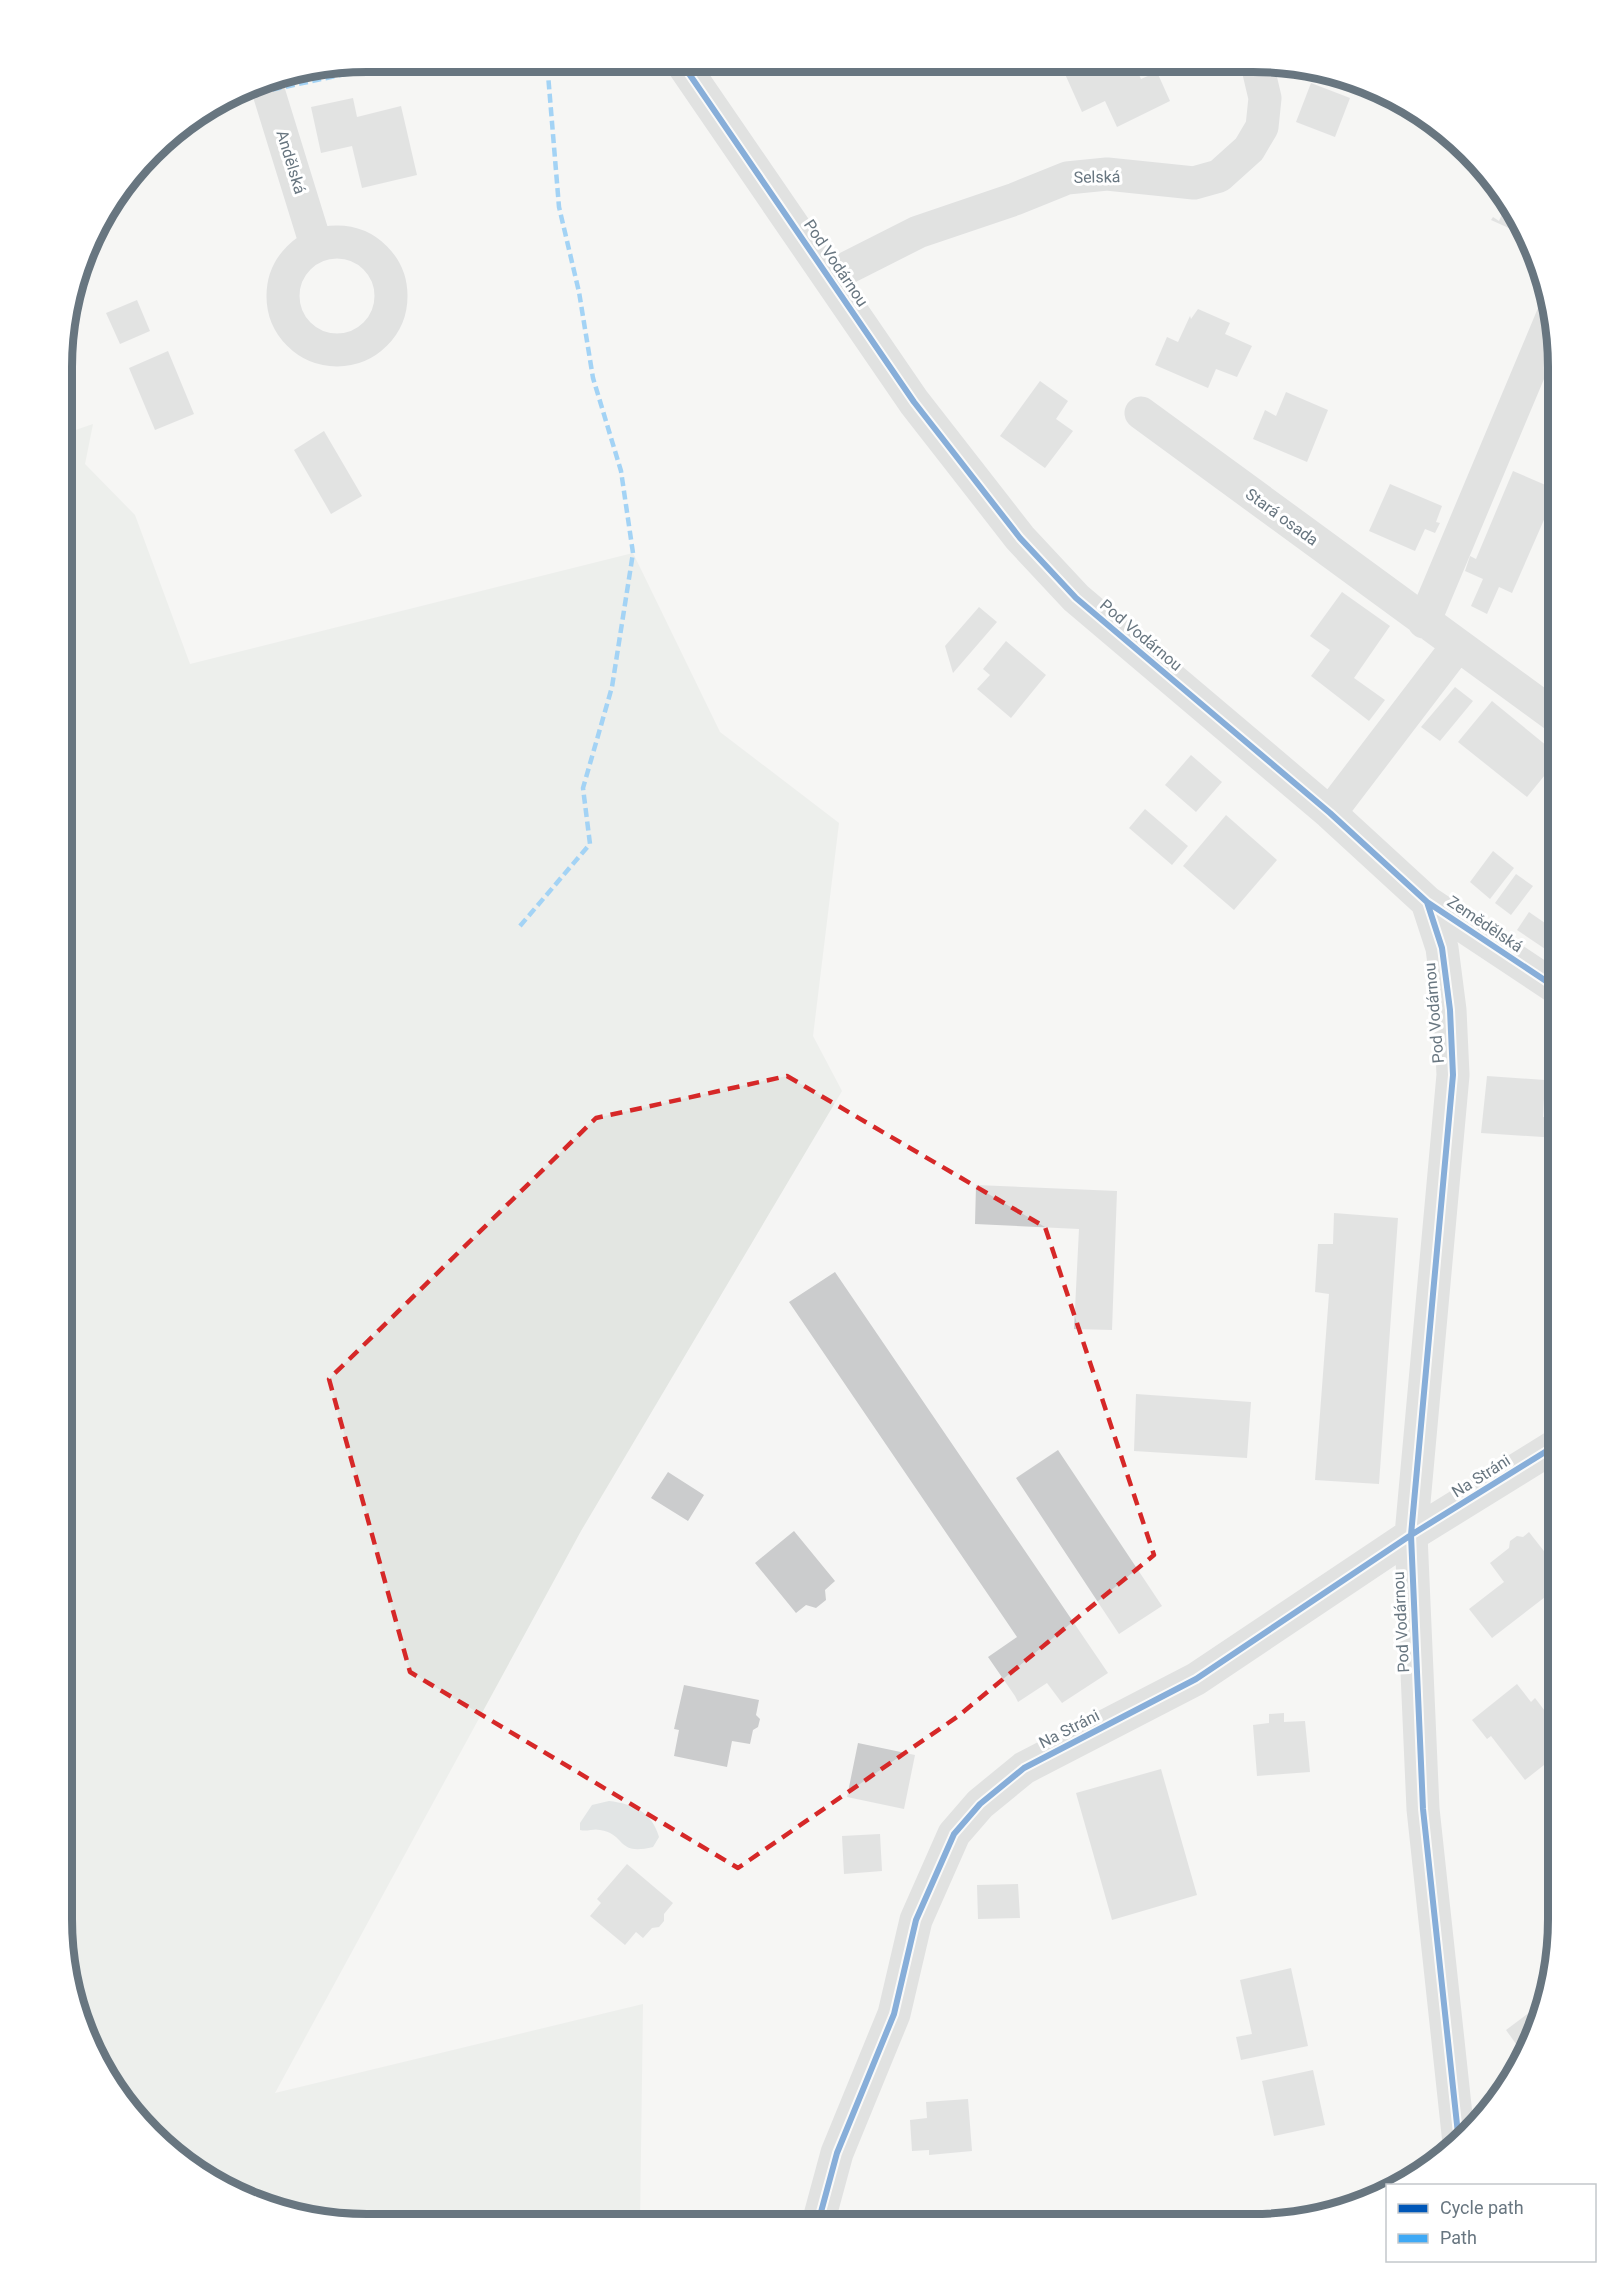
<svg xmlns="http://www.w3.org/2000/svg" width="1620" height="2286" viewBox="0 0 1620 2286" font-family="Roboto,sans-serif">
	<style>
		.green { fill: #e3e6e2 }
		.water { fill: #c9d0d2 }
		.building { fill: #cbcccd }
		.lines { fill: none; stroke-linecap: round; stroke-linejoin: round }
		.minor { stroke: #c7c9ca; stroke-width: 33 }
		.quiet { stroke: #3fa9f5; stroke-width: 4.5; stroke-dasharray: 9 4.5; stroke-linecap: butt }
		.cycleway-casing { stroke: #fff; stroke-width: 10 }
		.cycleway { stroke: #0057b8; stroke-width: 6 }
		.marked { fill: none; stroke: #d62828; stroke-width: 4.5; stroke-dasharray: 12 8; stroke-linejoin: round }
		.labels { text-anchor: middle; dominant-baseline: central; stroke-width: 6; stroke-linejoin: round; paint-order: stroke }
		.street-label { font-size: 16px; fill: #687680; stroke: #fff }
		.rim { fill: none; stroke: #687680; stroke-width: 8 }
	</style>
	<rect width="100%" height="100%" fill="#f5f5f4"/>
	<!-- green -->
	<path class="green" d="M93,424L85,464L135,515L190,664L633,553L720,732L839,823L813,1036L842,1091L581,1531L275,2093L643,2004L640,2223L328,2222L251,2201L181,2162L125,2105L93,2054L67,1979L62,1919L64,434Z"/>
	<!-- water -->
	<path class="water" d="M609,1801C634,1804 652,1812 659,1837L653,1847C615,1856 627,1834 600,1830C593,1828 588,1832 580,1830V1823L592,1805Z"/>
	<!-- building -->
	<path class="building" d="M1088,64H1134L1141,79L1157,72L1170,101L1117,127L1105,101L1082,112L1065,74Z
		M1311,83L1350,98L1335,137L1296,122Z
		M353,98L357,117L401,106L417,175L362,188L352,146L321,153L311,107Z
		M1504,195L1527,232L1529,237L1491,220L1493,217L1499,221L1507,203L1501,201Z
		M137,300L150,331L120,344L106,313Z
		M1198,309L1230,323L1225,334L1252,346L1237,377L1216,369L1208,388L1155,365L1167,337L1178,342L1190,316L1191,319Z
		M168,351L194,414L155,430L129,368Z
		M1558,364V397L1547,392Z
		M1040,381L1068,401L1056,419L1073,431L1045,468L1000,436Z
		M1286,392L1328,410L1307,462L1253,439L1265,410L1276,416Z
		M324,431L362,496L331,514L294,450Z
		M1513,471L1557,490L1512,593L1499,587L1487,614L1471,606L1483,579L1465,571L1470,556L1476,559Z
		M1390,484L1442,506L1436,522L1440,523L1435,533L1425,529L1415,551L1369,531Z
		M1342,592L1390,626L1354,678L1385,700L1369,721L1311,676L1330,650L1310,636Z
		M979,607L997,622L953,673L945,646Z
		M1006,641L1046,675L1011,718L977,689L990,675L983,669Z
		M1455,687L1473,701L1440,741L1421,727Z
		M1492,701L1558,755V759L1527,797L1458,742Z
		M1191,755L1222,782L1196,812L1165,785Z
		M1145,809L1188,846L1172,865L1129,828Z
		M1226,815L1277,860L1234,910L1183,866Z
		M1493,851L1514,868L1490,899L1470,882Z
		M1516,874L1533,886L1511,915L1495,903Z
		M1529,912L1558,932L1557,957L1517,930Z
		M1487,1076L1545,1080L1543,1117L1558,1118V1138L1481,1133Z
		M976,1185L1117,1191L1112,1330L1074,1329L1079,1229L975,1224Z
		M1334,1213L1398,1218L1379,1484L1315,1480L1329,1294L1315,1292L1318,1244H1333Z
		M835,1272L1108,1673L1062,1703L1047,1683L1018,1702L1015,1696L988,1657L1017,1637L789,1302Z
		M1136,1394L1251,1402L1247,1458L1134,1451Z
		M1058,1450L1162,1606L1119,1634L1016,1478Z
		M668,1472L704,1495L688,1521L651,1498Z
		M794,1531L835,1581L825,1590L826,1600L816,1608L806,1605L796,1613L755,1563Z
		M1529,1532L1558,1569V1587L1492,1638L1469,1609L1504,1582L1490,1563L1509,1548L1510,1541L1517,1536L1523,1537Z
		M1517,1684L1531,1702L1535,1698L1558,1728V1754L1525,1780L1491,1736L1487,1739L1472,1720Z
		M684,1685L759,1700L756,1715L760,1719L758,1727L753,1730L750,1744L732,1741L727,1767L674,1756L679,1730L674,1729Z
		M1284,1713V1722L1305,1721L1310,1772L1257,1776L1253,1725L1269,1723V1714Z
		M858,1743L915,1755L904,1809L847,1797Z
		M1161,1769L1197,1895L1112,1920L1076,1793Z
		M880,1834L882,1871L844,1874L842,1836Z
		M627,1864L673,1903L664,1914V1921L659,1927L652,1928L643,1938L636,1932L625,1945L590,1916L601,1903L597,1899Z
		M1018,1884L1020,1918L978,1919L977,1885Z
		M1291,1968L1308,2046L1241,2060L1236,2037L1252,2034L1240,1980Z
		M1546,2000L1542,2017L1524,2055L1506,2030Z
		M1313,2070L1325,2125L1274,2136L1262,2081Z
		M968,2099L972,2151L929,2155V2150L912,2151L910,2120L927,2118L926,2102Z"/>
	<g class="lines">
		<!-- minor -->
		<path class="minor" d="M681,62L914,402L1020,538L1076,598L1330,813L1427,902L1558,989
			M265,80L316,245
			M283 296a54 54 0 1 1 108 0a54 54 0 1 1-108 0Z
			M829,277L918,232L1015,199L1067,178L1107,174L1194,183L1219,176L1249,149L1262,127L1265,98L1257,64
			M1141,413L1558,718
			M1424,622L1553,315
			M1330,813L1458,645
			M1427,902L1442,948L1450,1010L1453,1075L1411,1535L1423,1809L1459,2143
			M818,2223L837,2153L894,2014L916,1920L954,1834L980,1804L1024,1768L1196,1679L1411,1535L1558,1444"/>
		<!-- quiet -->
		<path class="quiet" d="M233,98L401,62
			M520,926L590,844L583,788L612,687L633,553L621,471L593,378L579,292L559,207L547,62"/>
		<defs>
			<path id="cycleway" d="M681,62L914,402L1020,538L1076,598L1330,813L1427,902L1558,989
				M1427,902L1442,948L1450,1010L1453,1075L1411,1535L1423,1809L1459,2143
				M818,2223L837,2153L894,2014L916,1920L954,1834L980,1804L1024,1768L1196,1679L1411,1535L1558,1444"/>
		</defs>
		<!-- cycleway casing -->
		<use href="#cycleway" class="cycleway-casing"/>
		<!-- cycleway -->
		<use href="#cycleway" class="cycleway"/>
	</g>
	<!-- marked area -->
	<path d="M0 0H1620V2286H0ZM787,1076L1045,1227L1154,1555L957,1717L738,1868L410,1672L329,1379L596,1118Z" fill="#f5f5f4" fill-opacity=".55" fill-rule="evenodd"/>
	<path class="marked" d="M787,1076L1045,1227L1154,1555L957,1717L738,1868L410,1672L329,1379L596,1118Z"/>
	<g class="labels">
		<!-- street labels -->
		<g class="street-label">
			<text transform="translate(291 162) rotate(73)">Andělská</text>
			<text transform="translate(1097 177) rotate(-1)">Selská</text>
			<text transform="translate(836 263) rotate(56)">Pod Vodárnou</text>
			<text transform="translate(1282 517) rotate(36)">Stará osada</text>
			<text transform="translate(1141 635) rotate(40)">Pod Vodárnou</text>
			<text transform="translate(1485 924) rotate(34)">Zemědělská</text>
			<text transform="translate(1434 1013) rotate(-95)">Pod Vodárnou</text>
			<text transform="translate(1481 1476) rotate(-32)">Na Stráni</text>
			<text transform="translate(1401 1622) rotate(-93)">Pod Vodárnou</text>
			<text transform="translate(1069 1729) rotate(-27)">Na Stráni</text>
		</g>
	</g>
	<!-- crop -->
	<path d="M0 0H1620V2286H0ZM367 72H1253A295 295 0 0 1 1548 367V1919A295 295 0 0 1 1253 2214H367A295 295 0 0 1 72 1919V367A295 295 0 0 1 367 72Z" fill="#fff" fill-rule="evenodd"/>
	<path class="rim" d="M367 72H1253A295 295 0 0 1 1548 367V1919A295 295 0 0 1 1253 2214H367A295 295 0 0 1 72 1919V367A295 295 0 0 1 367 72Z"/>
	<!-- legend -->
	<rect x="1386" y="2184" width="210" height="78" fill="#ffffff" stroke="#c3c8cc" stroke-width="1.5"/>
	<rect x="1398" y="2204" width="30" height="9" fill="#0057b8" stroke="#c3c8cc" stroke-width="1.5"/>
	<text x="1440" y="2214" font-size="18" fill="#687680">Cycle path</text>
	<rect x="1398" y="2234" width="30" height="9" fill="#3fa9f5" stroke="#c3c8cc" stroke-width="1.5"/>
	<text x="1440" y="2244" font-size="18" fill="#687680">Path</text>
</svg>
